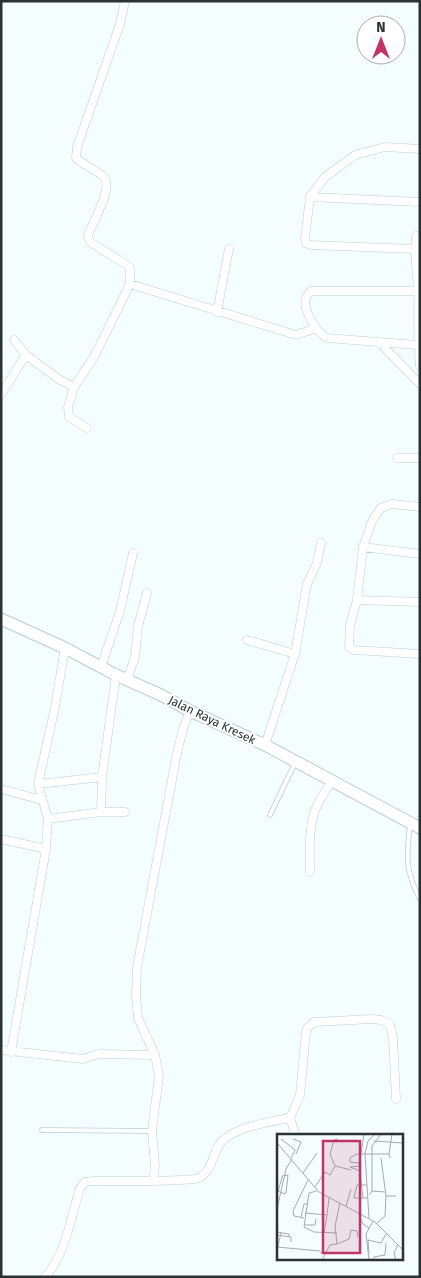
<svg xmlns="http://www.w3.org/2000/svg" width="421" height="1278" viewBox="0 0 421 1278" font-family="'Fira Sans',sans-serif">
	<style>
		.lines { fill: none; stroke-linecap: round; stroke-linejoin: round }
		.lane-casing { stroke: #bacfd4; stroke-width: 5.5 }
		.street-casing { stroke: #bacfd4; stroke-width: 9 }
		.secondary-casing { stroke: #bacfd4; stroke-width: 13 }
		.lane { stroke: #fff; stroke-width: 4 }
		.street { stroke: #fff; stroke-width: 8 }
		.secondary { stroke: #fff; stroke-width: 11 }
		.labels { text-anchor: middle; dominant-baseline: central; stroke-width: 4; stroke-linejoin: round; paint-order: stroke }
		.street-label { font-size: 12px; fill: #2a3234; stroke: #fff }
		.inset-road { fill: none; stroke: #a3acae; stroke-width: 1 }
		.view { fill: #c13467; fill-opacity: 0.15; stroke: #c13467; stroke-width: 2.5 }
		.inset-edge { fill: none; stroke: #2a3234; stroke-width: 2.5 }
	</style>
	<rect width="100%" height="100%" fill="#f4fdff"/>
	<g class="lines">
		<defs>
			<path id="lane" d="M270,815L295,763
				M410,824C407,856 404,869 420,899
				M42,1130L152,1131"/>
			<path id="street" d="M310,197L420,202
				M416,236C414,254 417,272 418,291C419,316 417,341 420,366
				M414,249L310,245L306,243L305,238L310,197L325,177L355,155L385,147L420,149
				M130,284L296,335L316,328
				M217,312L229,249
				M14,340L26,355
				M379,342L420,384
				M417,345L327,338C317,333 302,310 306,298C307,296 309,293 311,291H418
				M74,387L68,407L69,417L87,428
				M1,394L26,355L60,380L74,387L95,355L130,284V269L127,265L90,242L88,235C93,222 115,185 103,176C94,169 84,165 76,158L77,147L120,24L125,1
				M397,458H420
				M420,507L392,504L381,508L373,519L363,547L357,600L350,625L349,647L354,650L420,654
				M363,547L420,554
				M357,600L420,602
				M247,640L295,654
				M101,667L120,611L133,553
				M127,680L135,657L138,626L147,593
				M265,745L295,654L307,584L317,563L321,543
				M38,784L102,777
				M1,789L42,800
				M101,812L102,777L116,675
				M48,819L101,812H125
				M1,839L46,849L48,819L38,784L55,707L65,648
				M310,872C310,851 308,828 316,808C320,798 327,789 332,780
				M1,1050L83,1059L99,1054L155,1055
				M11,1052L46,849
				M290,1118L296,1136
				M153,1181C163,1180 191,1181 199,1178C212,1171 212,1156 219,1145C231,1127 270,1122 290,1118L300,1095L306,1032L308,1027L314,1022L372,1019L381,1020L390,1024L393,1038L396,1099
				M45,1277C66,1254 71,1217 80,1188L85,1182L93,1181H153L155,1166L152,1131L159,1076L155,1055L138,1018L136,996L137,967L177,753L183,729L190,711"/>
			<path id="secondary" d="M1,619L65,648L116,675L161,695L190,711L265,745L420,828"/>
		</defs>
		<!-- lane casing -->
		<use href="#lane" class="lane-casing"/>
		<!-- street casing -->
		<use href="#street" class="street-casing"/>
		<!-- secondary casing -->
		<use href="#secondary" class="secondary-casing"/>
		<!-- lane -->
		<use href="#lane" class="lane"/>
		<!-- street -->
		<use href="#street" class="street"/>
		<!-- secondary -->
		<use href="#secondary" class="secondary"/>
	</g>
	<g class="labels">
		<!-- street labels -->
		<g class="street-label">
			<text transform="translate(212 720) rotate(26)">Jalan Raya Kresek</text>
		</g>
	</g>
	<!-- overview -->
	<g transform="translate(277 1134)">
		<rect width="126" height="126" fill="#f4fdff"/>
		<path class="inset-road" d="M4,5L18,16L14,24M16,5L24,8L19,20M97,7L126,9M0,9L42,58L98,88L126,116M84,20L87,0M112,20L115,0M104,24L109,62M82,29L73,28V24L80,20H112L113,24M82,29L86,64M58,32L74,36M83,37L73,33L83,32M26,39L40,19M90,51H80L77,64H91M38,53L48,38L53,41L58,32L53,20L57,6L61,5M0,57H1L8,60L9,59L11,41L5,42V44L1,57L0,60M40,57L32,59L27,93L37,98L60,99M95,57V12L104,0M92,61L95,57L108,58M69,72L74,55M0,75L9,35L15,25M28,79L50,81L52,64M82,80L86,90L92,94M24,83L27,70H30M27,84L17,82L16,77L31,46M92,84L88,20L91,7L98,0M100,89L108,82L109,62H119M27,91H38L39,85M0,98L12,100V103M47,99L50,81M0,101L14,103V108M60,110L72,105L74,96L80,97L81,103M0,113L43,117L45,120M0,116L4,99M92,120L91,106L104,109L109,100M45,126L53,111L60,110L58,92L63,69M92,126L89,100L96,87M97,126V123L108,121L109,109M119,126L117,119L121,111"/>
		<path class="view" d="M46,7H83V119H46Z"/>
		<rect width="126" height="126" class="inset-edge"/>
	</g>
	<!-- border -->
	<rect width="421" height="1278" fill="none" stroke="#2a3234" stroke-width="5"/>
	<!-- north arrow -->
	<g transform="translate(381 40)"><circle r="24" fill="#ffffff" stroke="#aaadae"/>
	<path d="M0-4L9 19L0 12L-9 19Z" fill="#c13467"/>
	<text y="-8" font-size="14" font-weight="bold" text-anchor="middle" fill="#2a3234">N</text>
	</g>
</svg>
